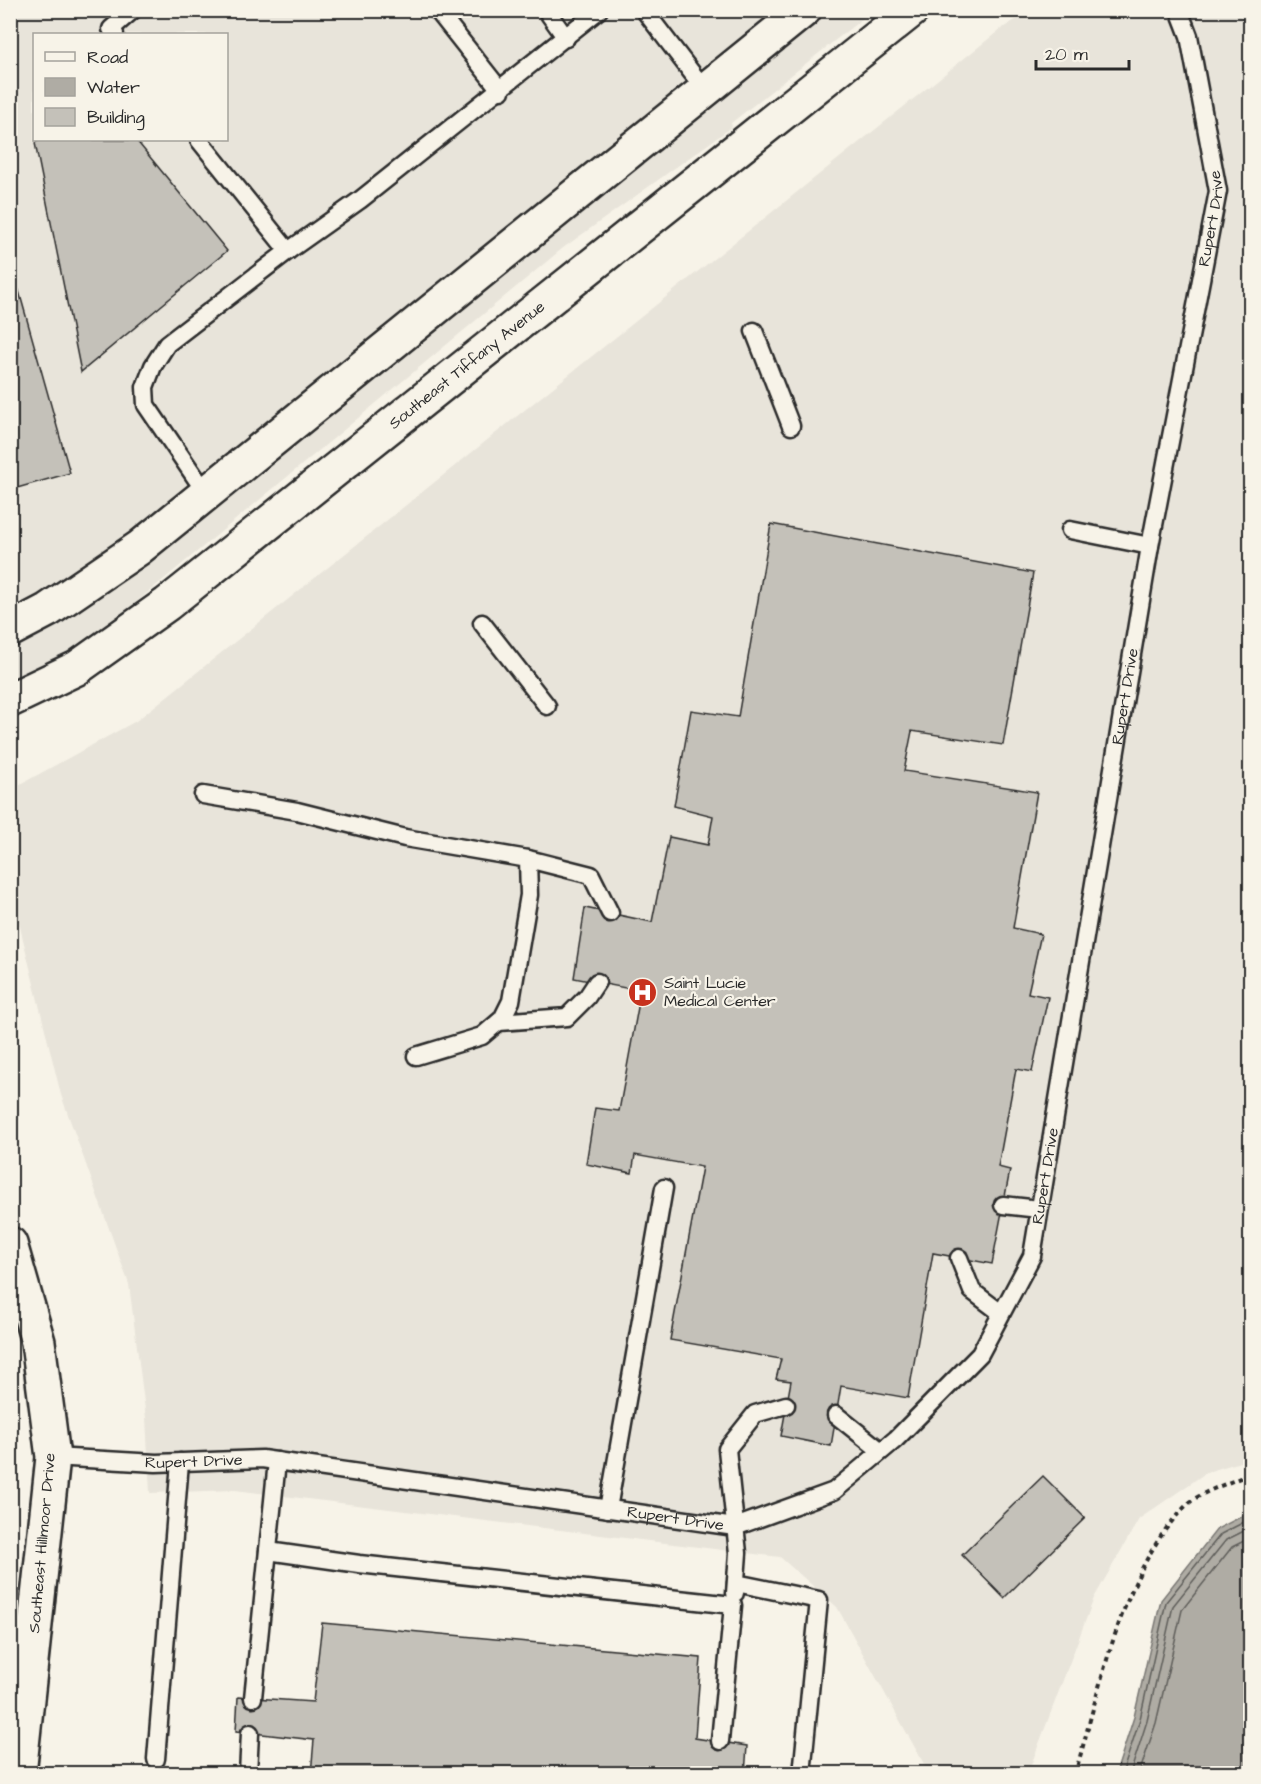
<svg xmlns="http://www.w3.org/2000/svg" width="1261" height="1784" viewBox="0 0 1261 1784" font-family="'Architects Daughter',sans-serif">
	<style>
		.built { fill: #e8e4da; fill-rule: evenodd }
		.water { fill: #afaca4; stroke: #7a7874; stroke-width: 1.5 }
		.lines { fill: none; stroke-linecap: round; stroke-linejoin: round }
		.shore { stroke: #605f5b; stroke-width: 1.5 }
		.building { fill: #c4c1b9; stroke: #2b2b2b; stroke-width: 1.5 }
		.service-casing { stroke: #2b2b2b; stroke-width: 21 }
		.tertiary-casing { stroke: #2b2b2b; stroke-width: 38 }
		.path { stroke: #2b2b2b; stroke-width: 4; stroke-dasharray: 4.5 4.5; stroke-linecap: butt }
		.service { stroke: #f7f3e8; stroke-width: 16 }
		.tertiary { stroke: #f7f3e8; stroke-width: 33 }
		.labels { text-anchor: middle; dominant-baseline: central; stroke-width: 4.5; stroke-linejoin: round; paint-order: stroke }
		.street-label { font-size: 16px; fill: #2b2b2b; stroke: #f7f3e8 }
		.poi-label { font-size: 16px; fill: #2b2b2b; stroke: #f7f3e8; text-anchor: start }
	</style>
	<rect width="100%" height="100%" fill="#f7f3e8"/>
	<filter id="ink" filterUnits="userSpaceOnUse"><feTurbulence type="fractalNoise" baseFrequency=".0167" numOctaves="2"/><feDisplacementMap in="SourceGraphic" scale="12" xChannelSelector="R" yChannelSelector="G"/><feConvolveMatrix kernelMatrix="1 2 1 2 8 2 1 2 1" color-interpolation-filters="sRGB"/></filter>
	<g filter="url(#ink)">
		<!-- built -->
		<path class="built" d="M18,10L778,11L130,534L41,595L11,611L10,17ZM34,34H226V140H34Z
			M830,11H872L731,123L732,127L563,248L105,628L70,653L11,682V649L56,624L147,562Z
			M1030,11H1238L1250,37V1459L1207,1472L1139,1519L1094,1598L1028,1773H929L837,1607L780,1557L235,1490L150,1493L146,1418L129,1284L61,1095L11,890L10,790L136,721L1001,29Z"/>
		<!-- water -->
		<path class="water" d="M1250,1512V1773H1116L1134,1717L1161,1600L1217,1529Z"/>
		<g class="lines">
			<!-- shore -->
			<path class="shore" d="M1122,1774L1140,1719L1166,1602L1221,1534L1250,1519
				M1130,1774L1147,1721L1173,1606L1226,1540L1250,1528
				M1139,1774L1156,1723L1182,1610L1232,1547L1250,1538"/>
		</g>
		<!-- building -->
		<path class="building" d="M39,140H136L227,251L81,372L35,143Z
			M17,284L70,473L10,490V286Z
			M771,524L1033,573L1003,745L912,731L904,771L1037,792L1013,928L1041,934L1028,993L1048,997L1032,1072L1016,1069L998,1167L1010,1170L992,1264L933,1253L908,1398L841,1386L831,1446L781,1436L791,1381L776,1379L781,1359L670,1340L702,1167L635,1155L632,1173L586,1164L595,1108L619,1111L641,991L574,978L585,908L652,922L669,837L708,845L713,816L674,806L691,710L738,717Z
			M1043,1476L1085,1518L1004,1598L962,1555Z
			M322,1623L701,1658L695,1738L747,1746L745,1774H311L314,1740L236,1731L238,1697L313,1702Z"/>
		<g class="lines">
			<defs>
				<g id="service">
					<path d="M437,10L501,91"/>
					<path d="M546,10L566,38"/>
					<path d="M644,10L705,90"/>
					<path d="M115,34L111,29L133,10"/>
					<path d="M199,140L288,251"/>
					<path d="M754,331L791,426"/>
					<path d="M206,493L146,405L145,387L153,366L167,344L288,251L360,200L599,10"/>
					<path d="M1070,530L1150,546"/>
					<path d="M482,623L547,706"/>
					<path d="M203,795L297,811L405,838L528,859L529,895L511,1001L502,1019L482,1036L416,1056"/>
					<path d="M528,859L591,875L610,913"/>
					<path d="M499,1022L567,1017L587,997L597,982"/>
					<path d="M1003,1205L1039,1209"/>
					<path d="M959,1258L972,1291L1001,1313"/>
					<path d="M836,1415L881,1451"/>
					<path id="s1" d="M53,1457L156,1463L262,1459L735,1527L834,1491L896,1439L980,1354L1032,1256L1150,546L1218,191L1189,36L1179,10"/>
					<path d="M608,1509L664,1188"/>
					<path d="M268,1551L359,1564L733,1605L720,1741"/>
					<path d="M736,1583L819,1600L802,1774"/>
					<path d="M735,1593L738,1553L727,1449L755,1414L786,1405"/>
					<path d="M253,1698L277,1461"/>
					<path d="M156,1759L180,1462"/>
					<path d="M248,1774L250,1733"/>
				</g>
				<g id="tertiary">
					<path d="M10,630L48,610L139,548L804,10"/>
					<path id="s2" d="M10,700L77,668L167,604L912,10"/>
					<path d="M10,1244L38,1342L53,1457L19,1774"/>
				</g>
			</defs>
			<!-- service casing -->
			<use href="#service" class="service-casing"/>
			<!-- tertiary casing -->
			<use href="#tertiary" class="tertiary-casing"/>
			<!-- path -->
			<path class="path" d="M1075,1774C1100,1690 1123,1564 1189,1503C1201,1492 1234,1481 1250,1474"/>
			<!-- service -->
			<use href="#service" class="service"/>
			<!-- tertiary -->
			<use href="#tertiary" class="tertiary"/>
		</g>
	</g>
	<!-- icons -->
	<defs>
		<symbol id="hospital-disc" viewBox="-11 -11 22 22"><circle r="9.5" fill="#c8321e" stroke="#f7f3e8"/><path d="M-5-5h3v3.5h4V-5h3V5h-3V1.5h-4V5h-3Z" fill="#fff"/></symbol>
	</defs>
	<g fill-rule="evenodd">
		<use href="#hospital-disc" x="626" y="976" width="33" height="33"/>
	</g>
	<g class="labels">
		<!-- street labels -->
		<g class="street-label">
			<text stroke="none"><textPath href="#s1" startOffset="2157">Rupert Drive</textPath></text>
			<text stroke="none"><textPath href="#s2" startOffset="568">Southeast Tiffany Avenue</textPath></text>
			<text stroke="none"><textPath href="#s1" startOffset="1671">Rupert Drive</textPath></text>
			<text stroke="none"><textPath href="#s1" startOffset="1185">Rupert Drive</textPath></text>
			<text stroke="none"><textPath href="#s1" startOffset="141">Rupert Drive</textPath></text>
			<text stroke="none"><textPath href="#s1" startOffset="627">Rupert Drive</textPath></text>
			<text transform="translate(42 1543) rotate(-85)">Southeast Hillmoor Drive</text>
		</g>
		<!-- poi labels -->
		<g class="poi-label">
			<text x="664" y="983">Saint Lucie<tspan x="664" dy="18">Medical Center</tspan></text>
		</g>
	</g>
	<!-- margin -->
	<rect width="1261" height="1784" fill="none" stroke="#f7f3e8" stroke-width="36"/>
	<rect x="18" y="18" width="1225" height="1748" fill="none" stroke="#2b2b2b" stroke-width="2" filter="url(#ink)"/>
	<!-- legend -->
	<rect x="33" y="33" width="195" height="108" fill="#f7f3e8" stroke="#a5a39c" stroke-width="1.5"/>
	<rect x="45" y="52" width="30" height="9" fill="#f7f3e8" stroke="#a5a39c" stroke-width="1.5"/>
	<text x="87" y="63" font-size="18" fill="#2b2b2b">Road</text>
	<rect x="45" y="78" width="30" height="18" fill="#afaca4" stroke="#a5a39c" stroke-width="1.5"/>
	<text x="87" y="93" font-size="18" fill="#2b2b2b">Water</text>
	<rect x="45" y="108" width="30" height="18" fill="#c4c1b9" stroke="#a5a39c" stroke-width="1.5"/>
	<text x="87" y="123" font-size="18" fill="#2b2b2b">Building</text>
	<!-- scale -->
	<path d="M1036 60v9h93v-9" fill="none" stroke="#2b2b2b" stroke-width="3"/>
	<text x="1045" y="60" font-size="18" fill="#2b2b2b" stroke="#f7f3e8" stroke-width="4.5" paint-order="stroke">20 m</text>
</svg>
